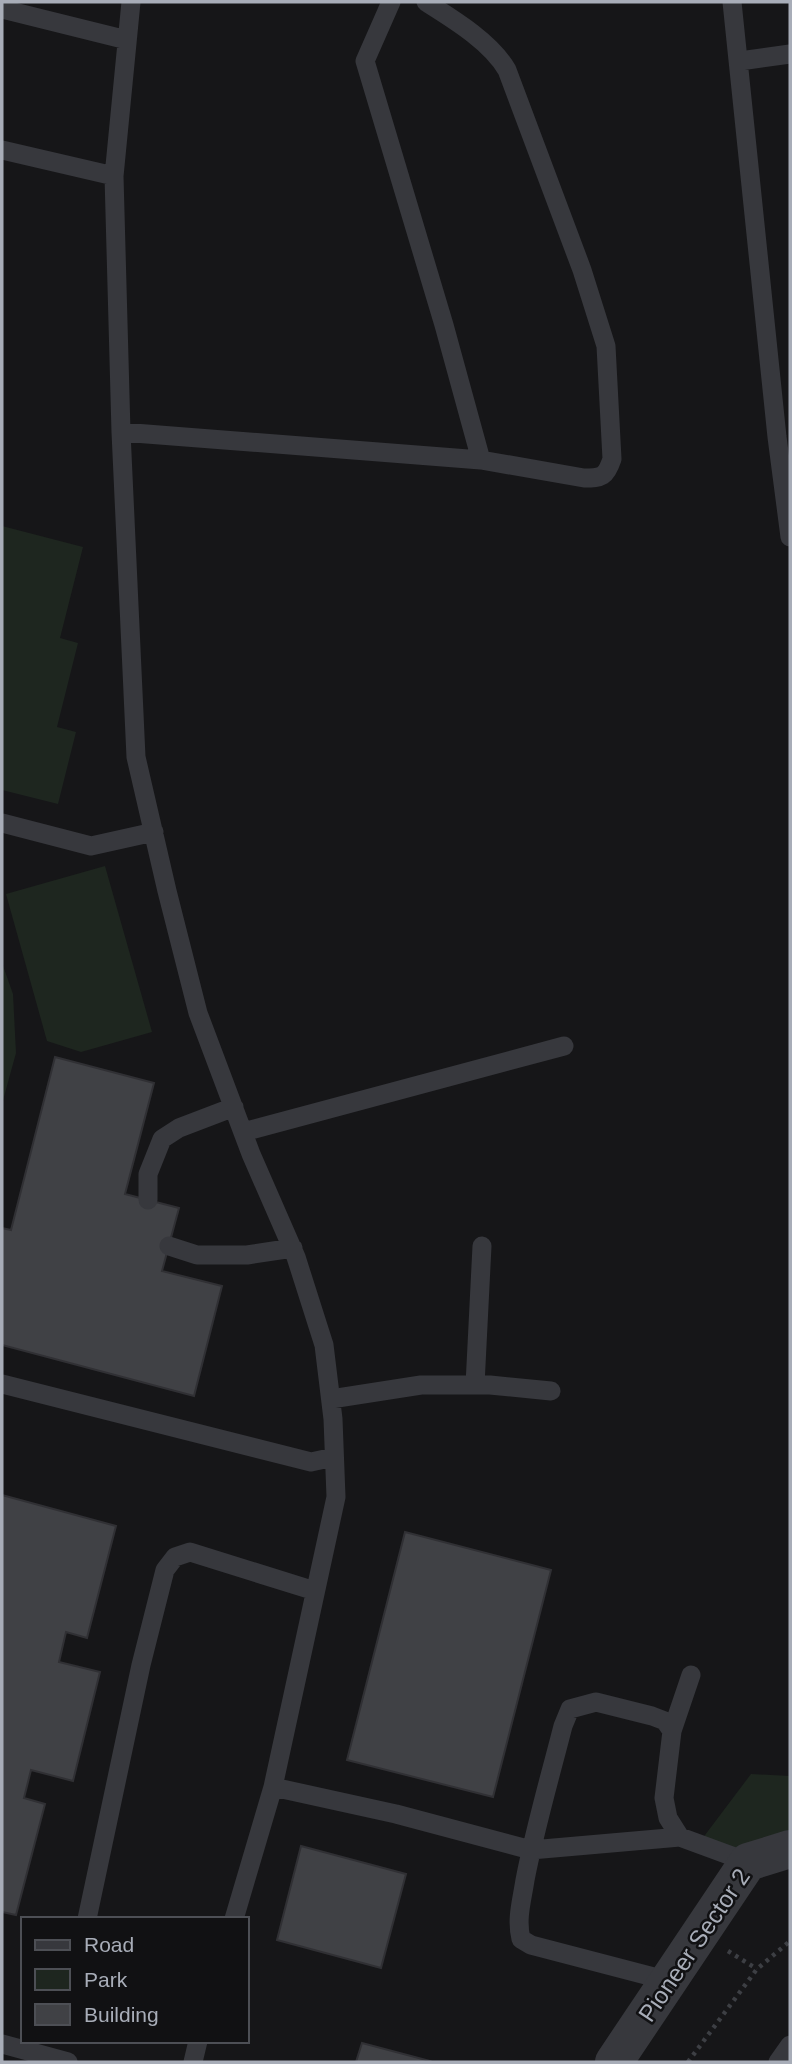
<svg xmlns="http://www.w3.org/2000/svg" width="792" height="2064" viewBox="0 0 792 2064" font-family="Helvetica,sans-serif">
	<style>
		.green { fill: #1e261f }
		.building { fill: #404145; stroke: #303034; stroke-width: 2 }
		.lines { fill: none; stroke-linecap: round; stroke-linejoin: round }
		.path { stroke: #3d3f44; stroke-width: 4.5; stroke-dasharray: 3.5 5; stroke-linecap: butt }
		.service { stroke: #37383d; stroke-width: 19 }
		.minor { stroke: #37383d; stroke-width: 38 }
		.labels { text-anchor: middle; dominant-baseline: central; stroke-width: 5; stroke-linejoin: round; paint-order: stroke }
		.street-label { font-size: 24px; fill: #a8adb8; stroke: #111113 }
	</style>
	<rect width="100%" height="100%" fill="#161618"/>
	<!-- green -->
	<path class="green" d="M2,526L83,547L60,638L78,643L57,727L76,732L58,804L2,790Z
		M105,866L152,1032L81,1052L47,1041L6,894Z
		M2,963L13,994L16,1053L2,1104Z
		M751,1774L790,1776V1848L748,1861L699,1843Z"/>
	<!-- building -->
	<path class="building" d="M55,1057L154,1083L125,1194L179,1208L162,1271L222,1286L194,1396L2,1345V1228L11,1230Z
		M2,1495L116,1526L87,1638L66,1632L59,1662L100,1672L73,1781L31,1770L24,1798L45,1804L16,1915L2,1912Z
		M405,1532L551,1570L493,1797L347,1760Z
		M301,1846L406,1874L381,1968L277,1940Z
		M362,2043L430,2061L429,2062H356Z"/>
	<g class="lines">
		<!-- path -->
		<path class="path" d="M728,1951L757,1969
			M688,2062L757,1969L790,1941"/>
		<!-- service -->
		<path class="service" d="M131,2L114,176L121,432L136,757L167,891L198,1013L251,1154L296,1257L324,1345L333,1419L336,1497L273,1787L234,1919
			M391,2L365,61L444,325L481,460
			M732,2L777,437L790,537
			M2,9L127,40
			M740,61L790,54
			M2,150L114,176
			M121,432L481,460L584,478C602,478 606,477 612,459L606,346L582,270L507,70C491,42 453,19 426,2
			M2,823L91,846L154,832
			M243,1132L564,1046
			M148,1200V1174L162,1139L179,1128L234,1107
			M169,1246L197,1255H247L293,1248
			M2,1384L311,1462L334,1457
			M475,1385L482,1246
			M331,1399L421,1385H490L551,1391
			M672,1731L691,1675
			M273,1787L396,1814L531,1850L680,1837L748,1862
			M87,1919L141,1665L165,1570L175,1557L190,1552L315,1591
			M669,1981L531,1945L521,1939C516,1919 522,1900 525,1880C535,1828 550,1777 563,1726L570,1709L596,1702L652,1716L665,1721L672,1731L664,1798L668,1818L680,1837
			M2,2044L68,2062
			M193,2062L198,2041
			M778,2062L790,2045"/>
		<!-- minor -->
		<path class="minor" d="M614,2062L748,1862L790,1849"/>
	</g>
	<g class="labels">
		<!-- street labels -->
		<g class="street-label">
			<text transform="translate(694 1945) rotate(-56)">Pioneer Sector 2</text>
		</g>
	</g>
	<!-- border -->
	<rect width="792" height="2064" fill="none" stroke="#a8adb8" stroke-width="7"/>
	<!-- legend -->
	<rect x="21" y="1917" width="228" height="126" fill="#111113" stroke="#4d4f55" stroke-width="2"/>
	<rect x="35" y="1940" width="35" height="10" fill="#37383d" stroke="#4d4f55" stroke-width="2"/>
	<text x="84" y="1952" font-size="21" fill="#a8adb8">Road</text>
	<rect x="35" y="1969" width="35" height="21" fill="#1e261f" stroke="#4d4f55" stroke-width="2"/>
	<text x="84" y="1987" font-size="21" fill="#a8adb8">Park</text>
	<rect x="35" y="2004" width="35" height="21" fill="#404145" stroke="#4d4f55" stroke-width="2"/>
	<text x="84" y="2022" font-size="21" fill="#a8adb8">Building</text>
</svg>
